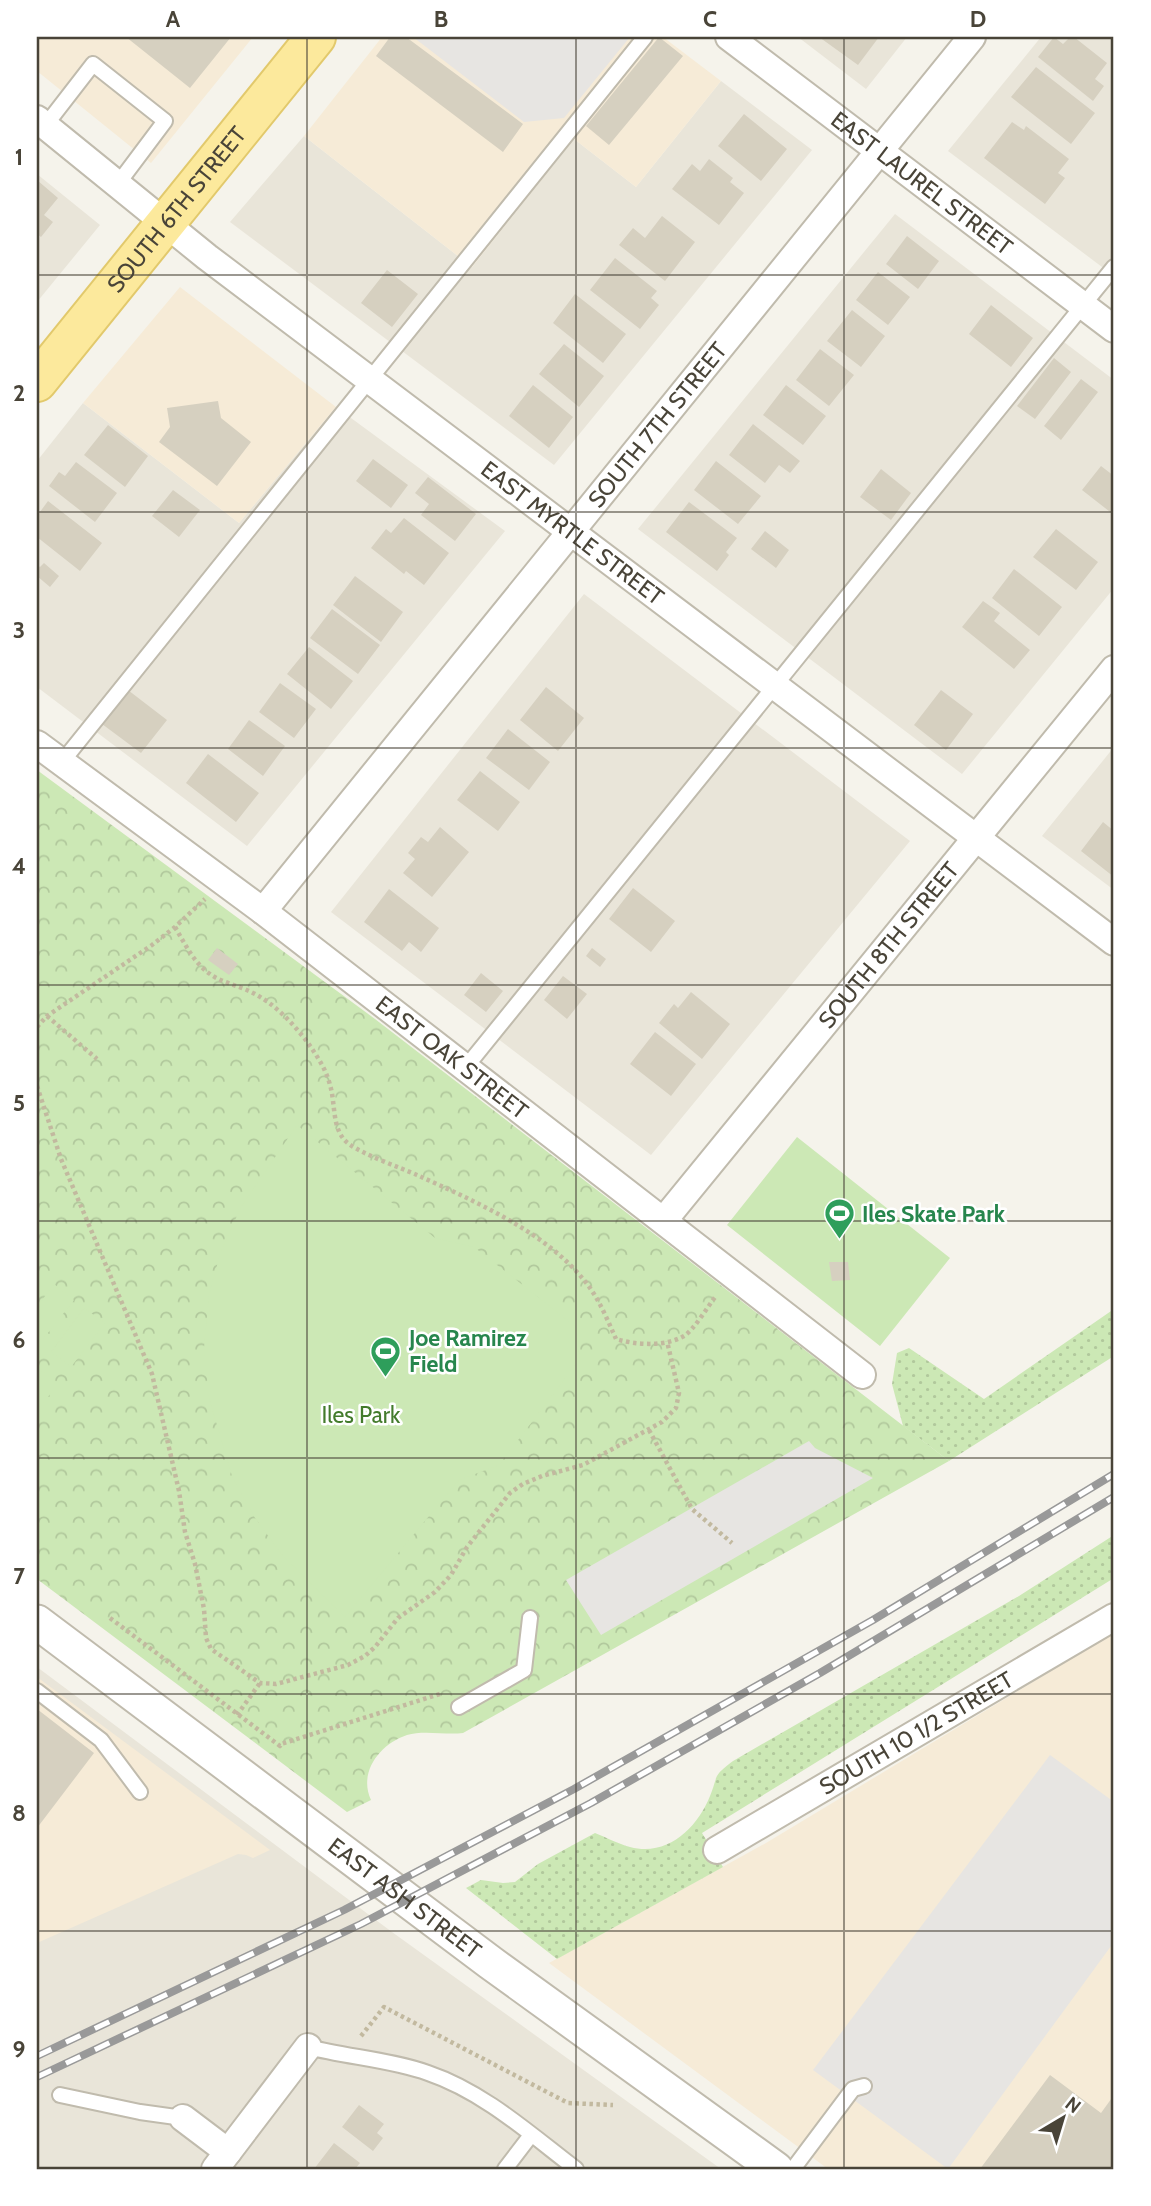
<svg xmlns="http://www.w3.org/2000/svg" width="1151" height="2206" viewBox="0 0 1151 2206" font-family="Cabin,sans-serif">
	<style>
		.residential { fill: #e9e5d9 }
		.commercial { fill: #f6ebd7 }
		.grass { fill: url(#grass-dots) }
		.park { fill: url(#park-crowns) }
		.pitch { fill: #cce8b5 }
		.parking { fill: #e7e5e2 }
		.building { fill: #d6d0c0 }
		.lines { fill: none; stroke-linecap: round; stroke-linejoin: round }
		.service-casing { stroke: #c0bbad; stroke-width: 18 }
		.minor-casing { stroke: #c0bbad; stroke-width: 30 }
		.tertiary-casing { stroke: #c0bbad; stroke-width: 37 }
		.primary-casing { stroke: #e2c96c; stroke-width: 42 }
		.path { stroke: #c2b99f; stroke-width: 4.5; stroke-dasharray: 3.5 3.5; stroke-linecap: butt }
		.service { stroke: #fff; stroke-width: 14 }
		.minor { stroke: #fff; stroke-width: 26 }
		.tertiary { stroke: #fff; stroke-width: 33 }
		.primary { stroke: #fce99c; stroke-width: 38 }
		.rail-casing { stroke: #999; stroke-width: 8 }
		.rail { stroke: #fff; stroke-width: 5; stroke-dasharray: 16; stroke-linecap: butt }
		.grid { fill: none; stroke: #494438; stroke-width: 2; stroke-opacity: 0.55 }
		.labels { text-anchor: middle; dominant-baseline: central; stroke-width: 5; stroke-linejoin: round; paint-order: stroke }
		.street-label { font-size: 23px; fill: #494438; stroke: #fff }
		.leisure-label { font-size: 23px; font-weight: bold; fill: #27864d; stroke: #fff; text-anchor: start }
		.park-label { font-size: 23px; fill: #437b2c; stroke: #fff }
		.neatline { fill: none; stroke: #494438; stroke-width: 2.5 }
		.grid-label { font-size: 23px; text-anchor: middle; font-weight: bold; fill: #494438 }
	</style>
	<defs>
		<pattern id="grass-dots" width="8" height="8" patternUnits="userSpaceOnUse" patternTransform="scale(1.75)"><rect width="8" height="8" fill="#cce8b5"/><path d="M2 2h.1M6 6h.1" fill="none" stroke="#b1c89c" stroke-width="1.8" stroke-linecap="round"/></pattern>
		<pattern id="park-crowns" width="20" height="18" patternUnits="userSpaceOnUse" patternTransform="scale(1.75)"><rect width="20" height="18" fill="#cce8b5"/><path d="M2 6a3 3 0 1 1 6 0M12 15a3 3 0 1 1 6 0" fill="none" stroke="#b1c89c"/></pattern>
	</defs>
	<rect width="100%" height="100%" fill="#f5f3eb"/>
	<!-- residential -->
	<path class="residential" d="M798,37H907L866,89Z
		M1041,37H1114V276L948,151Z
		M721,81L812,150L554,465L230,222L304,136L472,267L574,139L636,187Z
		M37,174L100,225L37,302Z
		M895,214L1114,380V588L962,774L638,529Z
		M83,403L239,523L336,407L505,531L247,846L37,687V461Z
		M584,594L910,841L651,1155L331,912Z
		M1114,747V890L1042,836Z
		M37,1667L392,1932L721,2169H37Z"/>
	<!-- commercial -->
	<path class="commercial" d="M37,37H253L151,163L37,71Z
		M382,37H663L721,81L636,187L574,139L472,267L304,136Z
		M180,287L336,407L239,523L83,403Z
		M1114,1633V2169H828L549,1963L766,1843Z
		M37,1677L270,1850L253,1858L246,1855L238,1854L37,1943Z"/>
	<!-- grass -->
	<path class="grass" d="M1114,1309V1356L949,1461L903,1426L892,1384L897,1353L909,1348L984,1399Z
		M1114,1535V1578L702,1833L723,1867L557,1959L466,1888L481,1880L503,1883L515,1882L538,1864L595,1833C606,1837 618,1844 630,1847C668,1857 697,1828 710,1796C719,1774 712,1777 733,1761L1019,1596Z"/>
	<!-- park -->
	<path class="park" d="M37,770L375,1019L949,1461L463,1733C445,1735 423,1730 407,1735C380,1744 358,1772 371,1800L347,1812L37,1579Z"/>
	<!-- pitch -->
	<path class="pitch" d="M297,1125L435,1238L474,1247L575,1326L580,1359L499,1465L459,1480L345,1617L283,1556L255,1518L232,1476L209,1398L204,1348L209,1294L221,1251L241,1207Z
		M797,1137L950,1258L880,1346L727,1225Z
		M54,1284L74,1300L40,1343L37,1341V1307Z
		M84,1308L105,1323L71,1367L51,1352Z
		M38,1368L58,1384L37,1411V1370Z"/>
	<!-- parking -->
	<path class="parking" d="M413,37H630L564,118L524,122Z
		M809,1441L815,1448L873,1478L601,1635L566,1580Z
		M1050,1755L1114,1802V1942L948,2169L813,2070Z"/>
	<!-- building -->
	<path class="building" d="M126,37H231L190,88Z
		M390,37H406L523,124L503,152L376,56Z
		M659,37L683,56L609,145L586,126Z
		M819,37H879L858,65Z
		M1054,37L1063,44L1070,37H1074L1107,63L1095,79L1104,86L1093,101L1038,57Z
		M1036,67L1095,113L1071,144L1011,97Z
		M744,114L787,149L761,181L718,146Z
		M1012,122L1024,130L1026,126L1069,159L1058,173L1065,178L1045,204L984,158Z
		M709,159L733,178L730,182L744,193L719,225L672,189L692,164L700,171Z
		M37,180L58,198L44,215L53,222L41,237L37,234Z
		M662,216L695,242L665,281L619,245L633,228L645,238Z
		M907,236L939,261L918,289L886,264Z
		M615,258L657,291L651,298L659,305L640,329L590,290Z
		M387,270L418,294L392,327L361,303Z
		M878,272L910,297L888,325L856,300Z
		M575,294L626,334L603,363L553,323Z
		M991,305L1033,338L1011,367L969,334Z
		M852,310L885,336L861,367L827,341Z
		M564,344L604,376L579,407L539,374Z
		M820,349L854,375L829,406L796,380Z
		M1054,358L1071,372L1035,419L1017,406Z
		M1081,379L1098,392L1061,440L1044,426Z
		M533,385L573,417L549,448L509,416Z
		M786,385L826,416L803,445L763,415Z
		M218,401L221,418L251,442L217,486L159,442L170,427L167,408Z
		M753,424L800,461L790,473L779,465L765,483L729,455Z
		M108,425L148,456L125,487L84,455Z
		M373,459L408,485L391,508L356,481Z
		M716,461L761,496L738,524L694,490Z
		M76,462L117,493L95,522L49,486L59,472L65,476Z
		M1101,466L1114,476V515L1082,490Z
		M881,469L911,493L891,520L860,497Z
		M428,477L476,514L455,541L421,515L429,504L415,493Z
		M173,490L200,510L179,537L152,516Z
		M48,501L102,543L80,571L37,537V516Z
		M689,502L737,538L726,552L729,555L717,571L666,532Z
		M404,518L449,553L424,585L406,571L404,574L371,548L386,529L391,533Z
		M1056,529L1098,562L1076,590L1033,557Z
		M765,531L789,550L776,568L751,549Z
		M44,563L59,576L50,587L37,576V565L40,567Z
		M1014,569L1062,607L1039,636L992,598Z
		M355,576L403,612L381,642L333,605Z
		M983,601L1000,613L994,621L1030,650L1014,669L962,627Z
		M332,609L380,645L358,674L310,638Z
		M309,647L353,681L331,709L287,674Z
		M280,683L316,709L294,738L259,712Z
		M124,687L167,720L141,753L98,721Z
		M546,687L584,718L558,751L520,720Z
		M941,690L973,714L946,750L914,725Z
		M249,720L285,746L263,776L228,749Z
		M508,729L550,762L529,790L486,758Z
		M208,754L259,793L236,822L186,783Z
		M480,771L520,802L498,831L457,800Z
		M1103,822L1114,831V877L1081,851Z
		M440,827L469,852L432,897L403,873L415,859L408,853L421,837L428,842Z
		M633,888L675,921L651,952L609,919Z
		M389,889L439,928L421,952L409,942L402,951L364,922Z
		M217,948L238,964L229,975L208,960Z
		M592,948L606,959L600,967L586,956Z
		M481,973L503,991L486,1012L464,995Z
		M563,976L587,994L567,1019L544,1000Z
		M691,992L730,1024L702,1059L659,1023L674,1004L678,1008Z
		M655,1032L696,1064L671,1096L630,1064Z
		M829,1262H848L850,1280L832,1281Z
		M37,1709L94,1753L37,1828Z
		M1050,2075L1101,2113L1114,2095V2169H980Z
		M359,2105L384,2124L377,2133L383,2138L373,2151L342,2127Z
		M334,2143L360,2163L355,2169H314Z"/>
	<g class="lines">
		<defs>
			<path id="service" d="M45,126L93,64L165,121L117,185
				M62,762L645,37
				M466,1067L1114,267
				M37,1691L101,1740L140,1792
				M459,1707L524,1670L530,1618
				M308,2047C347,2057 392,2060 428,2073C484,2092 530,2134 576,2169
				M60,2095L140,2112L183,2118
				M505,2169L531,2135
				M793,2169L853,2089L864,2086"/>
			<g id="minor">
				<path id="s1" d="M729,37L1114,329"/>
				<path id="s2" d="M37,119L207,257L1114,942"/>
				<path id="s3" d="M37,744L263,911L862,1375"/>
				<path id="s4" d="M263,911L972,37"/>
				<path id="s5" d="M664,1220L1114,669"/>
				<path id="s6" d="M717,1850L1114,1617"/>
				<path d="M183,2118L228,2152"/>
				<path d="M215,2169L308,2047"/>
			</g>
			<g id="tertiary">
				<path id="s7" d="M37,1622L491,1963L776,2169"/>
			</g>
			<g id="primary">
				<path id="s8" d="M37,382L316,37"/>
			</g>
		</defs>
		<!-- service casing -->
		<use href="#service" class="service-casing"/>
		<!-- minor casing -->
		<use href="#minor" class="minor-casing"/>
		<!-- tertiary casing -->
		<use href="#tertiary" class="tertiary-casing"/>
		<!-- primary casing -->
		<use href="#primary" class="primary-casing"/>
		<!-- path -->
		<path class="path" d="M175,927C185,944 194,963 210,974C221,982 236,985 249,991C273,1002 292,1022 308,1043C317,1056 326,1069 330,1085C336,1104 331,1131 349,1144C364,1155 399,1167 417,1175C472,1200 544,1231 583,1279C598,1296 607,1319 616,1339C636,1345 665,1347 684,1336C694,1330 708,1306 716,1296
			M47,1016L97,1059
			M37,1027L47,1016L152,945L175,927L205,899
			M37,1086L61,1159L152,1374L179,1491L185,1532L195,1564L204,1609L206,1638L211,1649L260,1683L276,1684L348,1665L365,1656L375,1647L398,1618L435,1592L451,1575L467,1547L510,1493L523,1484L542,1476L583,1465L662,1422L676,1408L679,1393L667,1341
			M649,1430L692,1509L732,1543
			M110,1618L280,1746L281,1744L443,1693
			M237,1715L260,1683
			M361,2036L384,2007L568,2103L613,2105"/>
		<!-- service -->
		<use href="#service" class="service"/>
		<!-- minor -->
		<use href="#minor" class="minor"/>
		<!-- tertiary -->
		<use href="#tertiary" class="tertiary"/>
		<!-- primary -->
		<use href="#primary" class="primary"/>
		<defs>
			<path id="rail" d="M37,2056L344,1910L574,1789L873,1620L1114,1474
				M37,2077L361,1924L591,1803L820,1673L1114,1497"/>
		</defs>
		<!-- rail casing -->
		<use href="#rail" class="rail-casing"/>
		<!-- rail -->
		<use href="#rail" class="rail"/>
	</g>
	<!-- grid -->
	<path class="grid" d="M307,37V2169M576,37V2169M844,37V2169M37,275H1114M37,512H1114M37,748H1114M37,985H1114M37,1221H1114M37,1458H1114M37,1694H1114M37,1931H1114"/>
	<!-- icons -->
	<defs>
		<symbol id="stadium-pin" viewBox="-11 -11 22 30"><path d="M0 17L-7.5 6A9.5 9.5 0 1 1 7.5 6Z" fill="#2e9e5b" stroke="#fff"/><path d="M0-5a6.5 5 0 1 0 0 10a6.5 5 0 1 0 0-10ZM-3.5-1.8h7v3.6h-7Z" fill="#fff"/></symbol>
	</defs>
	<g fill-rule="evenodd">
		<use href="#stadium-pin" x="822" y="1196" width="35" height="47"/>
		<use href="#stadium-pin" x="368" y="1334" width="35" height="47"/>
	</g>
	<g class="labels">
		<!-- street labels -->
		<g class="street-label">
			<text stroke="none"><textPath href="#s1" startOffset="242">EAST LAUREL STREET</textPath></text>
			<text stroke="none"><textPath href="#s8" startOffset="222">SOUTH 6TH STREET</textPath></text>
			<text stroke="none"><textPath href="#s4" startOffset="626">SOUTH 7TH STREET</textPath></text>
			<text stroke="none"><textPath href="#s2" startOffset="677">EAST MYRTLE STREET</textPath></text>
			<text stroke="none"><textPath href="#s5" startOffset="355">SOUTH 8TH STREET</textPath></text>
			<text stroke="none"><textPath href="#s3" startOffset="520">EAST OAK STREET</textPath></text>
			<text stroke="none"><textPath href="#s6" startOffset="231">SOUTH 10 1/2 STREET</textPath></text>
			<text stroke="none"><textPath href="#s7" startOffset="460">EAST ASH STREET</textPath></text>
		</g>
		<!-- leisure labels -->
		<g class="leisure-label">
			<text x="862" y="1214">Iles Skate Park</text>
			<text x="409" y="1338">Joe Ramirez<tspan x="409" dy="26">Field</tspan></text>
		</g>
		<!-- park labels -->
		<g class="park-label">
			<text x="361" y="1415">Iles Park</text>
		</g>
	</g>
	<!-- border -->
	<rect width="1151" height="2206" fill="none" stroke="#ffffff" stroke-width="77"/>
	<!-- north arrow -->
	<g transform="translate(1063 2118) rotate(38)" stroke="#ffffff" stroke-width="5" paint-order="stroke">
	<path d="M0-5L12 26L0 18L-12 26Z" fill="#494438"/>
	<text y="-10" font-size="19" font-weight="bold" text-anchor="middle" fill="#494438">N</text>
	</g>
	<rect x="38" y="38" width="1074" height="2130" class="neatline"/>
	<g class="grid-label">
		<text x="173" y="27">A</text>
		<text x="441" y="27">B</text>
		<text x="710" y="27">C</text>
		<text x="978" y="27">D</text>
		<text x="19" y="165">1</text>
		<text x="19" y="401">2</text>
		<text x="19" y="638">3</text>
		<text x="19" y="874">4</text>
		<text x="19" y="1111">5</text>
		<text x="19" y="1348">6</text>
		<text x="19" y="1584">7</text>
		<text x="19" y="1821">8</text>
		<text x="19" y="2057">9</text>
	</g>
</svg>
